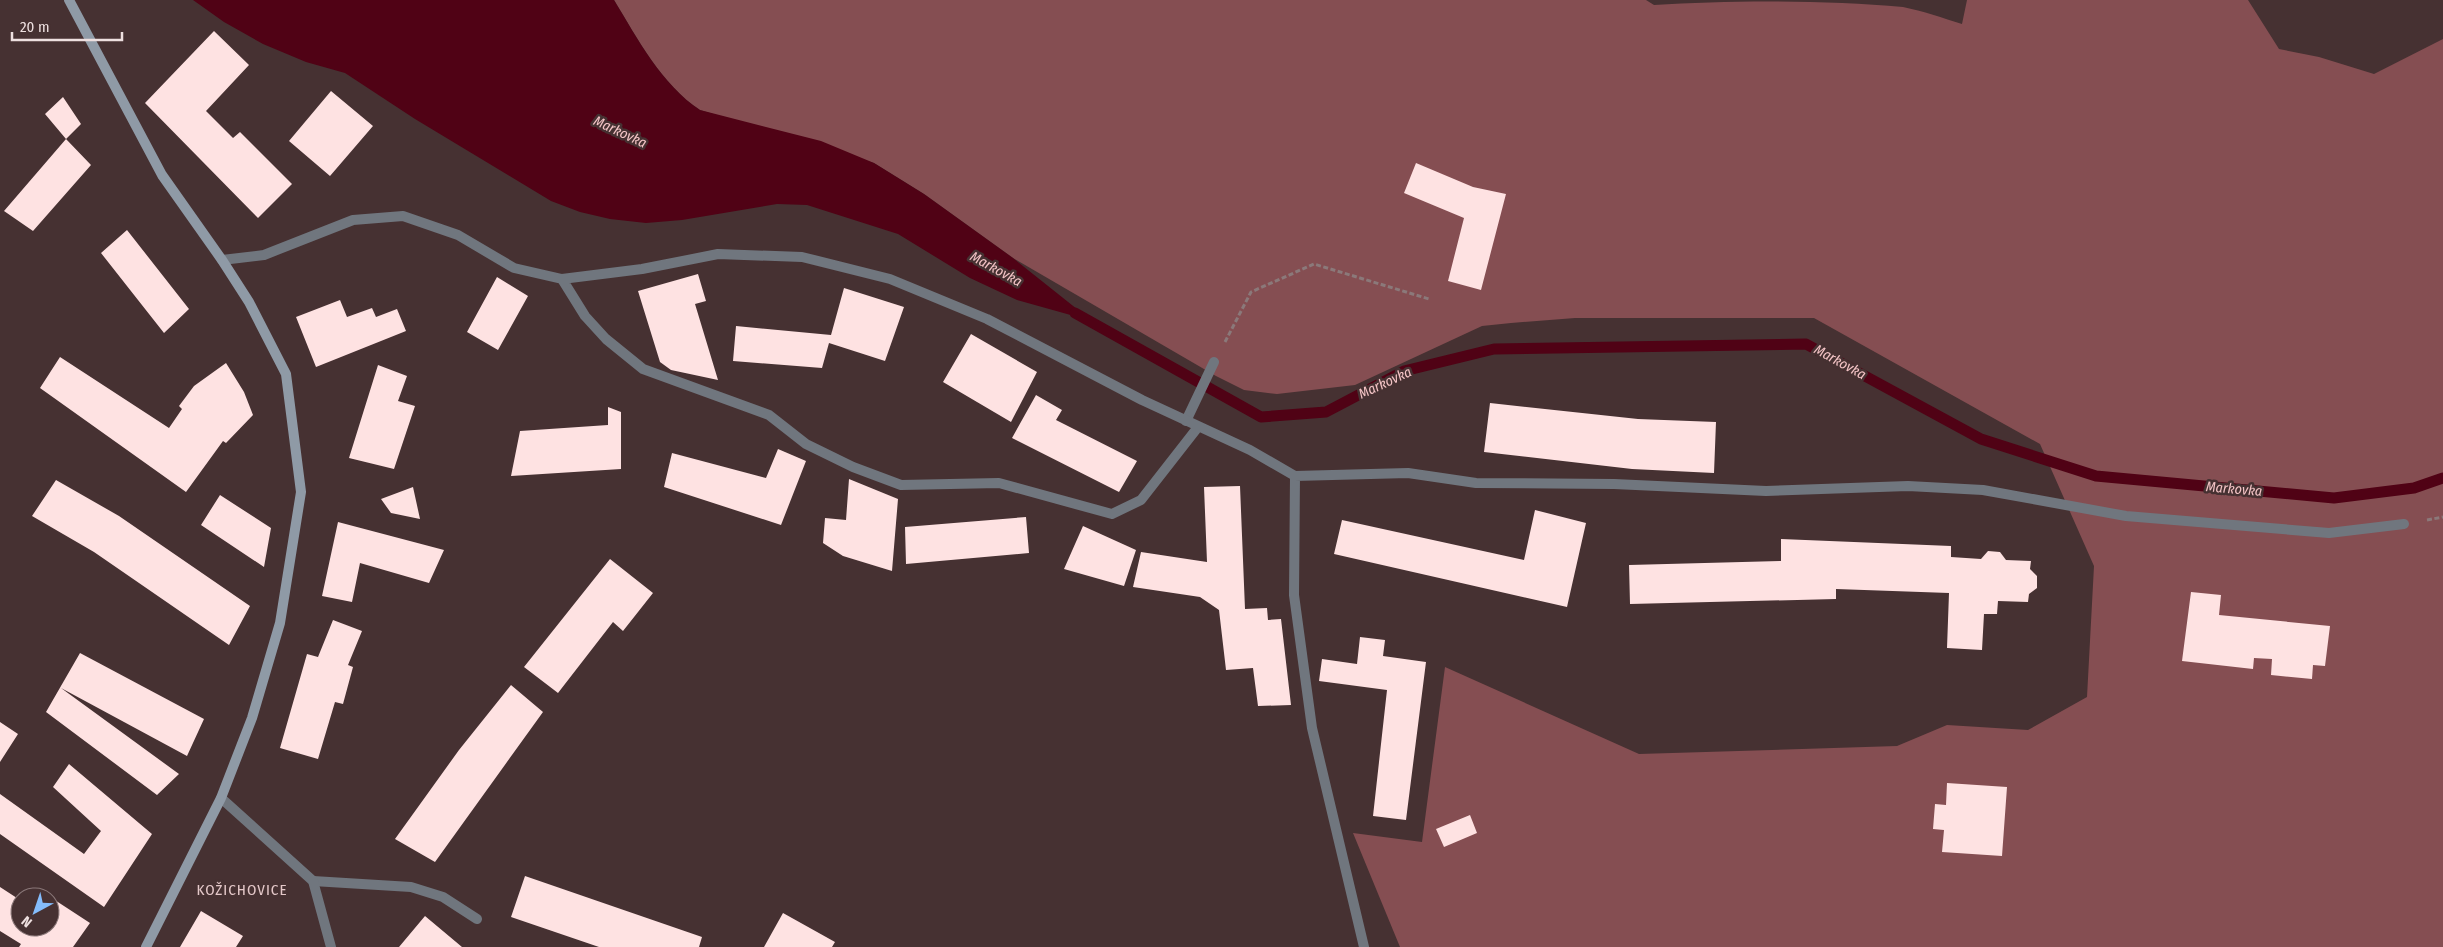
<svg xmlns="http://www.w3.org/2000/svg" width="2443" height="947" viewBox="0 0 2443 947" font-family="'Fira Sans Condensed',sans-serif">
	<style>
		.green { fill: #854e52 }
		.water { fill: #500215 }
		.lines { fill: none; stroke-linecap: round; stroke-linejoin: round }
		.stream { stroke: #500215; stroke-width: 11 }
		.building { fill: #fee2e2 }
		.path { stroke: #8b797a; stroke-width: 3; stroke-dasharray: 5 2.5; stroke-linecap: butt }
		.lane { stroke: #70767e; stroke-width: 10 }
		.street { stroke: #70767e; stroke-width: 10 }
		.secondary { stroke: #8f9aa6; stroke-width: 10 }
		.labels { text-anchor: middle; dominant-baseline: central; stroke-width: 5; stroke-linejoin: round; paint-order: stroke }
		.water-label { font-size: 14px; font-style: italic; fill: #f4c4c6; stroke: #463132 }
		.quarter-label { font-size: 15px; letter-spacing: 1px; fill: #e4c8c9; stroke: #463132 }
	</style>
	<rect width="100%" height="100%" fill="#463132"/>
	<!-- green -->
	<path class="green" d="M614,0H1646L1654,5C1732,0 1826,0 1903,7C1923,11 1943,18 1962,24L1967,0H2248L2279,49L2319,57L2374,74L2443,39V947H1400L1353,833L1422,842L1445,667L1639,754L1897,746L1947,725L2028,730L2087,697L2094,566L2040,444L1814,318H1575L1511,323L1482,326L1355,385L1277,394L1244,390L1216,376L1013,258L924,194L874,163L700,110C662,85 637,38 614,0Z"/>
	<!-- water -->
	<path class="water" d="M193,0H614C637,38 662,85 700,110L821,141L874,163L924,194L1013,258L1092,321L1017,300L970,278L898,234L807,205L777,204L682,220L646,223L610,219L580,212L551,201L415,119L345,73L306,62L263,44L224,22Z"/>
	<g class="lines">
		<!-- stream -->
		<path class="stream" d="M1075,313L1261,417L1326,412L1404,371L1494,349L1806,344L1981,439L2096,476L2334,498L2414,488L2443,478"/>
	</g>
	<!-- building -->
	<path class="building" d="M214,31L249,65L206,111L233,138L240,132L292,184L258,218L145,103Z
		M331,91L373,126L330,176L289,141Z
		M63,97L81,124L66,139L45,114Z
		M66,139L91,165L33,231L4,211Z
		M1416,163L1473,187L1506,194L1481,290L1448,281L1464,218L1404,193Z
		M127,230L189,309L164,333L101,253Z
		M698,274L706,301L695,304L718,380L671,370L660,362L638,291Z
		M497,277L528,296L498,350L467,332Z
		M844,288L904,307L885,361L829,343L822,368L733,361L736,326L831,335Z
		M340,300L347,317L372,308L376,317L397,309L406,331L316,367L296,317Z
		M971,334L1037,372L1011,422L943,382Z
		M60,357L169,428L182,409L179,406L194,386L226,363L244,392L253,415L226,443L223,441L186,492L40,388Z
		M378,365L407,376L398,401L415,406L394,469L349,458Z
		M1036,395L1062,410L1056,420L1137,461L1119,492L1012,438Z
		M1490,403L1638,419L1716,422L1714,473L1632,469L1484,452Z
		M608,407L621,412V469L511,476L520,431L608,425Z
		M778,449L806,461L781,525L664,487L672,453L766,478Z
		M849,479L898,499L892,571L843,556L823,543L825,518L846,520Z
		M56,480L119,516L250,606L229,645L94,552L32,516Z
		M1240,486L1245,609L1267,608L1268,620L1281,619L1291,705L1258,706L1253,668L1226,670L1219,610L1200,597L1133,587L1141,552L1207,562L1204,487Z
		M413,487L420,519L391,513L381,499Z
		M220,495L271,528L264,567L201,525Z
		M1535,510L1586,523L1567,607L1334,554L1342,520L1524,560Z
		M1026,517L1029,553L906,564L905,527Z
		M338,522L444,550L429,583L360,563L352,602L322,596Z
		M1083,526L1136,550L1124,586L1064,569Z
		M1781,539L1951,546V557L1981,559L1988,551L2000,552L2006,560L2031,561L2030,569L2037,576V588L2029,594L2028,602L1998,601L1997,614H1984L1982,650L1947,648L1949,593L1836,589V599L1630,604L1629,565L1781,561Z
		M610,559L653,593L623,631L613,622L558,693L524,667Z
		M2191,592L2221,595L2219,615L2330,626L2325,666L2313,665L2312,679L2271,675L2272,659L2254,658L2253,669L2182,661Z
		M333,620L362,631L348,665L353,667L343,704L335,702L318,759L280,748L307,654L318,657Z
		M1360,637L1385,640L1383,656L1426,662L1406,820L1373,816L1387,690L1319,681L1322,659L1357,664Z
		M80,653L204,719L187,756L61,688L179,774L157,795L46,712Z
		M511,685L543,712L435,862L395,839L459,750Z
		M0,722L18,734L0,762Z
		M69,764L152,834L104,907L0,834V794L84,854L101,831L53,787Z
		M1947,783L2007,787L2002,856L1942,852L1944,830L1933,829L1935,804L1946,805Z
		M1470,815L1477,833L1444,847L1436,829Z
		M525,876L702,937L699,947H599L511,917Z
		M0,887L20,900V927H50V897H37L41,891L90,923L73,947H19L21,944L0,931Z
		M201,911L243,936L236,947H180Z
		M783,913L835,942L832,947H764Z
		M425,916L462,947H399Z"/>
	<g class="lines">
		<!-- path -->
		<path class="path" d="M1225,342L1251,292L1314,264L1429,299
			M2427,520L2443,517"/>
		<!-- lane -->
		<path class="lane" d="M1186,421L1214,362
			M313,881L411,887L443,897L477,919"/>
		<!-- street -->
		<path class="street" d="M222,260L264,255L353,220L403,216L458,235L514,268L562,279L642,269L718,254L802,257L890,279L987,319L1142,400L1250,450L1295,476L1408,473L1476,483L1614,484L1766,491L1908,486L1983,490L2126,516L2329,533L2404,524
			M562,279L585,316L606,339L643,369L769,415L806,444L853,467L901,485L999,483L1112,514L1141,500L1198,427
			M1295,476L1294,595L1312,728L1364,947
			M221,798L313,881L331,947"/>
		<!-- secondary -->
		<path class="secondary" d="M69,0L162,175L222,260L249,302L286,374L301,492L280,623L252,718L221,798L146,947"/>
	</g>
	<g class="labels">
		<!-- water labels -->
		<g class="water-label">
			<text transform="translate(620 132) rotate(25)">Markovka</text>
			<text transform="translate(996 269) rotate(29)">Markovka</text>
			<text transform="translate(1840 362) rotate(29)">Markovka</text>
			<text transform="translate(1385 383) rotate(-25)">Markovka</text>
			<text transform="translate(2234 489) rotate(5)">Markovka</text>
		</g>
		<!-- quarter labels -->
		<g class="quarter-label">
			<text x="242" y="890">KOŽICHOVICE</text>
		</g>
	</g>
	<!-- north arrow -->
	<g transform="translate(35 912) rotate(220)"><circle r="24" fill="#463132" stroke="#897778"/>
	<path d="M0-4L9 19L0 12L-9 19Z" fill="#84bcfb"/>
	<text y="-8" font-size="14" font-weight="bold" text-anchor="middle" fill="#eee0e0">N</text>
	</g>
	<!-- scale -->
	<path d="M12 32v8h110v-8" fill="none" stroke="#eee0e0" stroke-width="2.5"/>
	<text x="20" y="32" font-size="15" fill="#eee0e0" stroke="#463132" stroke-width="4" paint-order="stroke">20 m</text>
</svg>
